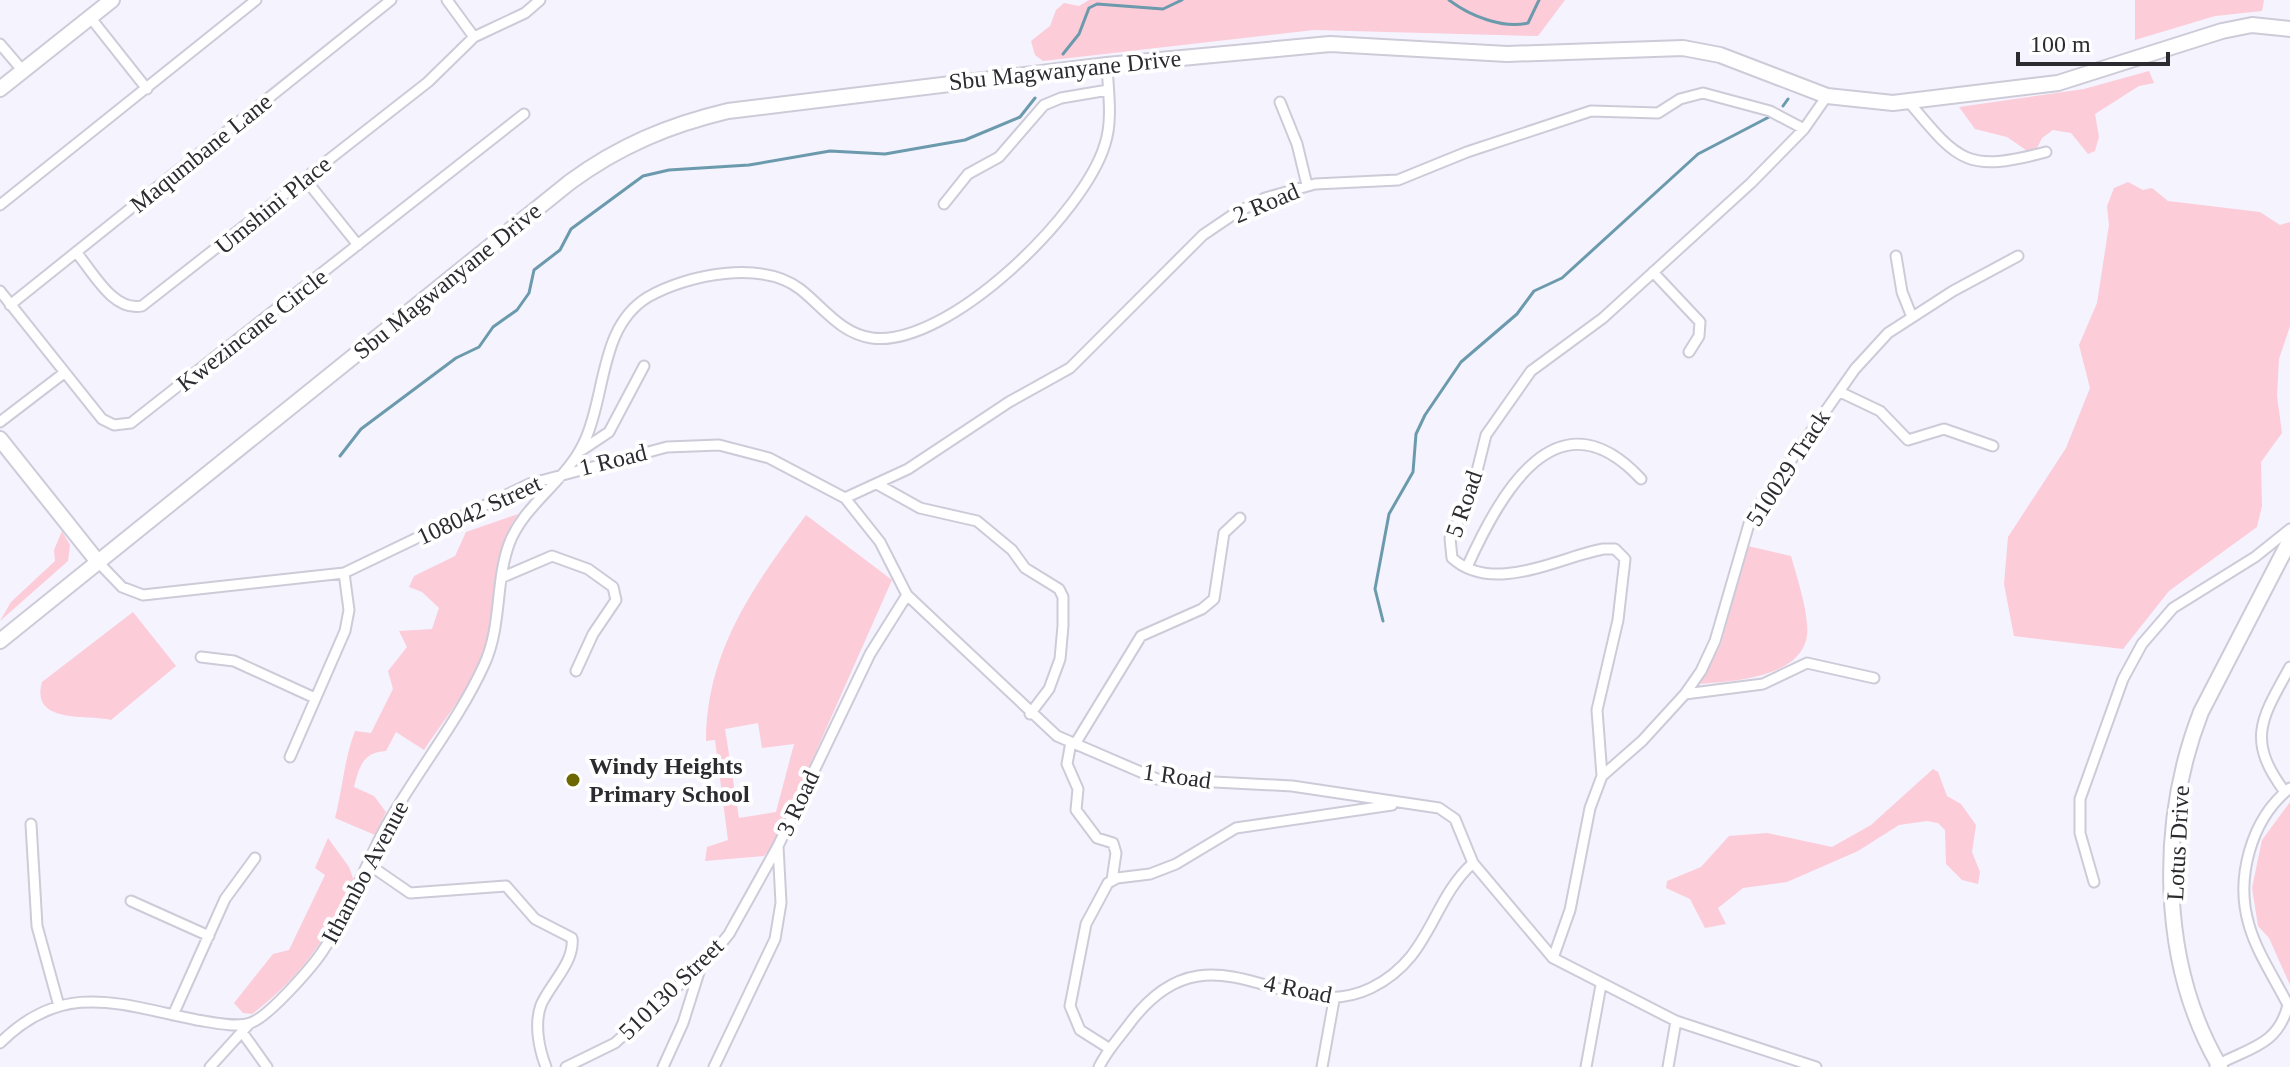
<svg xmlns="http://www.w3.org/2000/svg" width="2290" height="1067" viewBox="0 0 2290 1067" font-family="Georgia,serif">
	<style>
		.green { fill: #fcccd8; fill-rule: evenodd }
		.lines { fill: none; stroke-linecap: round; stroke-linejoin: round }
		.stream { stroke: #6c9aad; stroke-width: 3 }
		.street-casing { stroke: #cdcbd8; stroke-width: 13 }
		.secondary-casing { stroke: #cdcbd8; stroke-width: 18 }
		.street { stroke: #fff; stroke-width: 9 }
		.secondary { stroke: #fff; stroke-width: 14 }
		.poi-dot { fill: #6d6801; stroke: #fff; stroke-width: 3 }
		.labels { text-anchor: middle; dominant-baseline: central; stroke-width: 8; stroke-linejoin: round; paint-order: stroke }
		.street-label { font-size: 24px; fill: #2c2b30; stroke: #fff }
		.poi-label { font-size: 24px; font-weight: bold; fill: #2c2b30; stroke: #fff; text-anchor: start }
	</style>
	<rect width="100%" height="100%" fill="#f4f3fe"/>
	<!-- green -->
	<path class="green" d="M1089,0H1565L1538,36L1314,30L1043,61L1035,55L1031,41L1050,26L1056,10L1064,3L1079,6Z
		M2135,0H2264L2262,11L2215,16L2135,40Z
		M2149,71L2154,83L2139,86L2095,114L2099,137L2095,151L2088,154L2071,133L2053,130L2042,138L2036,150L2029,152L2007,137L1975,129L1959,107L2084,89Z
		M2128,182L2143,190L2152,188L2168,201L2260,212L2280,225L2290,222V326L2279,359L2277,396L2282,433L2261,462L2262,506L2257,527L2169,591L2123,649L2014,636L2004,584L2008,537L2066,448L2090,388L2079,345L2097,303L2109,225L2107,206L2114,188Z
		M518,514C490,554 500,599 487,644C476,681 445,718 424,750L396,732L386,751C363,752 359,767 354,787L374,796L386,812L375,835L335,818C343,787 344,760 355,731L371,733L393,689L388,671L407,647L399,631L432,629L439,608L422,592L409,587L414,576L455,556L466,532Z
		M806,515L892,580L775,844L764,856L705,861L707,847L728,840L715,740L706,741C706,651 755,584 806,515ZM758,723L762,748L794,744L776,812L739,818L725,729Z
		M62,531L70,545L68,561L0,621L11,602L55,561L54,550Z
		M1748,546L1791,556C1797,578 1805,601 1807,624C1813,677 1736,681 1700,684L1721,644Z
		M133,612L176,666L111,720C88,714 30,725 42,682Z
		M1933,769L1938,772L1947,796L1961,804L1976,825L1972,852L1980,872L1978,884L1962,880L1946,864L1945,830L1938,823L1927,821L1899,825L1858,851L1787,882L1743,888L1718,908L1726,924L1705,928L1690,899L1666,888L1667,881L1701,867L1729,836L1767,833L1832,847L1871,825Z
		M2290,802V985L2269,938L2258,926L2252,888L2262,840Z
		M328,838L349,867L354,881C330,935 300,978 252,1014L243,1013L234,1003L273,954L289,950L325,875L315,868Z"/>
	<g class="lines">
		<!-- stream -->
		<path class="stream" d="M1449,0C1470,16 1503,29 1528,23L1539,0
			M1063,54L1079,34L1089,8L1097,4L1163,9L1182,0
			M1783,106L1788,99
			M340,456L361,429L456,358L479,347L493,327L517,310L529,293L534,270L560,250L571,229L643,176L669,170L749,165L830,151L885,154L965,140L1020,117L1035,98
			M1383,621L1375,589L1389,514L1413,472L1416,434L1425,415L1461,362L1517,314L1534,291L1562,278L1698,154L1769,117"/>
		<defs>
			<path id="street" d="M447,0L474,37
				M90,17L147,89
				M0,44L23,71
				M1908,101C1959,162 1966,173 2046,152
				M1280,102L1297,144L1307,185
				M305,179L358,245
				M944,204L968,174L999,157L1044,105L1061,98L1108,90
				M0,205L256,0
				M76,252C93,272 113,312 142,306L428,82L474,37L525,13L540,0
				M1896,256L1902,292L1912,317
				M1653,272L1700,322L1699,336L1689,352
				M0,291L102,419L114,425L131,423L524,114
				M10,305L391,0
				M1840,392L1880,411L1908,440L1944,429L1993,446
				M0,422L64,373
				M582,450L609,432L644,366
				M877,484L920,508L977,521L1012,550L1025,568L1059,589L1063,597V626L1060,659L1049,689L1030,714
				M845,498L908,469L1009,402L1070,368L1203,235L1234,214L1265,198L1315,184L1398,180L1467,152L1591,111L1658,113L1680,99L1703,93L1770,111L1804,129
				M98,562L122,587L143,595L344,573L529,484L667,447L719,445L769,458L845,498L880,542L907,595L1057,736L1157,779L1292,786L1439,808L1455,819L1473,863L1553,958L1676,1021L1816,1067
				M1467,567C1500,494 1557,389 1641,479
				M503,577L552,556L588,569L613,587L616,600L593,634L576,671
				M201,657L234,661L315,698
				M1685,694L1763,684L1807,663L1874,678
				M1071,742L1067,764L1078,789L1076,810L1097,838L1113,843L1116,853L1112,880
				M1075,744L1141,636L1202,609L1214,599L1224,533L1240,518
				M290,757L345,631L349,610L344,573
				M1602,776L1642,741L1685,694L1701,671L1715,641L1751,517L1855,369L1888,333L1953,291L2018,256
				M2285,792C2246,740 2261,719 2290,667
				M31,824L37,926L59,1006
				M368,864L410,893L506,886L535,919L572,938C575,962 550,984 541,1005C534,1024 539,1049 546,1067
				M2094,882L2080,833V799L2123,679L2142,644L2173,608L2255,557L2290,529
				M131,901L209,936
				M1553,958L1570,910L1590,808L1602,776L1597,710L1618,620L1625,559L1615,549H1603C1557,558 1493,595 1452,558L1450,538L1471,495L1486,435L1531,371L1603,318L1751,183L1804,129L1827,96
				M173,1015L225,899L255,858
				M242,1032L267,1067
				M0,1043C64,979 121,1005 197,1020C211,1022 236,1028 250,1023C268,1018 314,965 324,949C350,910 365,864 388,823C418,770 459,720 484,665C502,626 495,583 509,544C525,502 569,480 586,438C606,392 600,326 648,297C688,274 762,260 800,289C823,307 841,334 872,338C948,348 1085,213 1105,144C1113,120 1108,90 1107,65
				M1110,1049L1080,1030L1070,1006L1086,924L1108,883L1117,878L1150,874L1176,864L1236,828L1392,805
				M2215,1066C2248,1048 2278,1046 2288,1005C2275,979 2257,953 2249,925C2235,878 2251,819 2290,788
				M210,1067L250,1023
				M566,1067L615,1043L712,955L729,934L778,846
				M663,1067L683,1023L701,966
				M714,1067L775,939L781,903L778,846L870,654L907,595
				M1099,1067C1106,1052 1117,1040 1127,1027C1209,912 1285,1030 1371,988C1432,958 1430,902 1473,863
				M1322,1067L1334,1000
				M1586,1067L1601,985
				M1668,1067L1676,1021"/>
			<path id="secondary" d="M0,89L112,0
				M0,439L98,562
				M0,641L570,182C619,146 669,125 728,111L1107,65L1330,44L1507,54L1683,48L1720,55L1827,96L1893,103L2058,83L2222,31L2252,25L2290,29
				M2220,1067C2159,963 2158,823 2201,712L2290,540"/>
		</defs>
		<!-- street casing -->
		<use href="#street" class="street-casing"/>
		<!-- secondary casing -->
		<use href="#secondary" class="secondary-casing"/>
		<!-- street -->
		<use href="#street" class="street"/>
		<!-- secondary -->
		<use href="#secondary" class="secondary"/>
	</g>
	<!-- markers -->
	<circle class="poi-dot" cx="573" cy="780" r="8"/>
	<g class="labels">
		<!-- street labels -->
		<g class="street-label">
			<text transform="translate(1065 70) rotate(-6)">Sbu Magwanyane Drive</text>
			<text transform="translate(201 153) rotate(-39)">Maqumbane Lane</text>
			<text transform="translate(1266 203) rotate(-23)">2 Road</text>
			<text transform="translate(273 205) rotate(-39)">Umshini Place</text>
			<text transform="translate(447 281) rotate(-39)">Sbu Magwanyane Drive</text>
			<text transform="translate(252 330) rotate(-38)">Kwezincane Circle</text>
			<text transform="translate(613 460) rotate(-14)">1 Road</text>
			<text transform="translate(1788 468) rotate(-57)">510029 Track</text>
			<text transform="translate(1464 504) rotate(-71)">5 Road</text>
			<text transform="translate(479 510) rotate(-25)">108042 Street</text>
			<text transform="translate(1177 776) rotate(8)">1 Road</text>
			<text transform="translate(798 803) rotate(-65)">3 Road</text>
			<text transform="translate(2178 843) rotate(-87)">Lotus Drive</text>
			<text transform="translate(365 872) rotate(-62)">Ithambo Avenue</text>
			<text transform="translate(671 989) rotate(-44)">510130 Street</text>
			<text transform="translate(1298 989) rotate(11)">4 Road</text>
		</g>
		<!-- poi labels -->
		<g class="poi-label">
			<text x="589" y="766">Windy Heights<tspan x="589" dy="28">Primary School</tspan></text>
		</g>
	</g>
	<!-- scale -->
	<path d="M2018 52v12h150v-12" fill="none" stroke="#2c2b30" stroke-width="4"/>
	<text x="2030" y="52" font-size="24" fill="#2c2b30" stroke="#ffffff" stroke-width="6" paint-order="stroke">100 m</text>
</svg>
